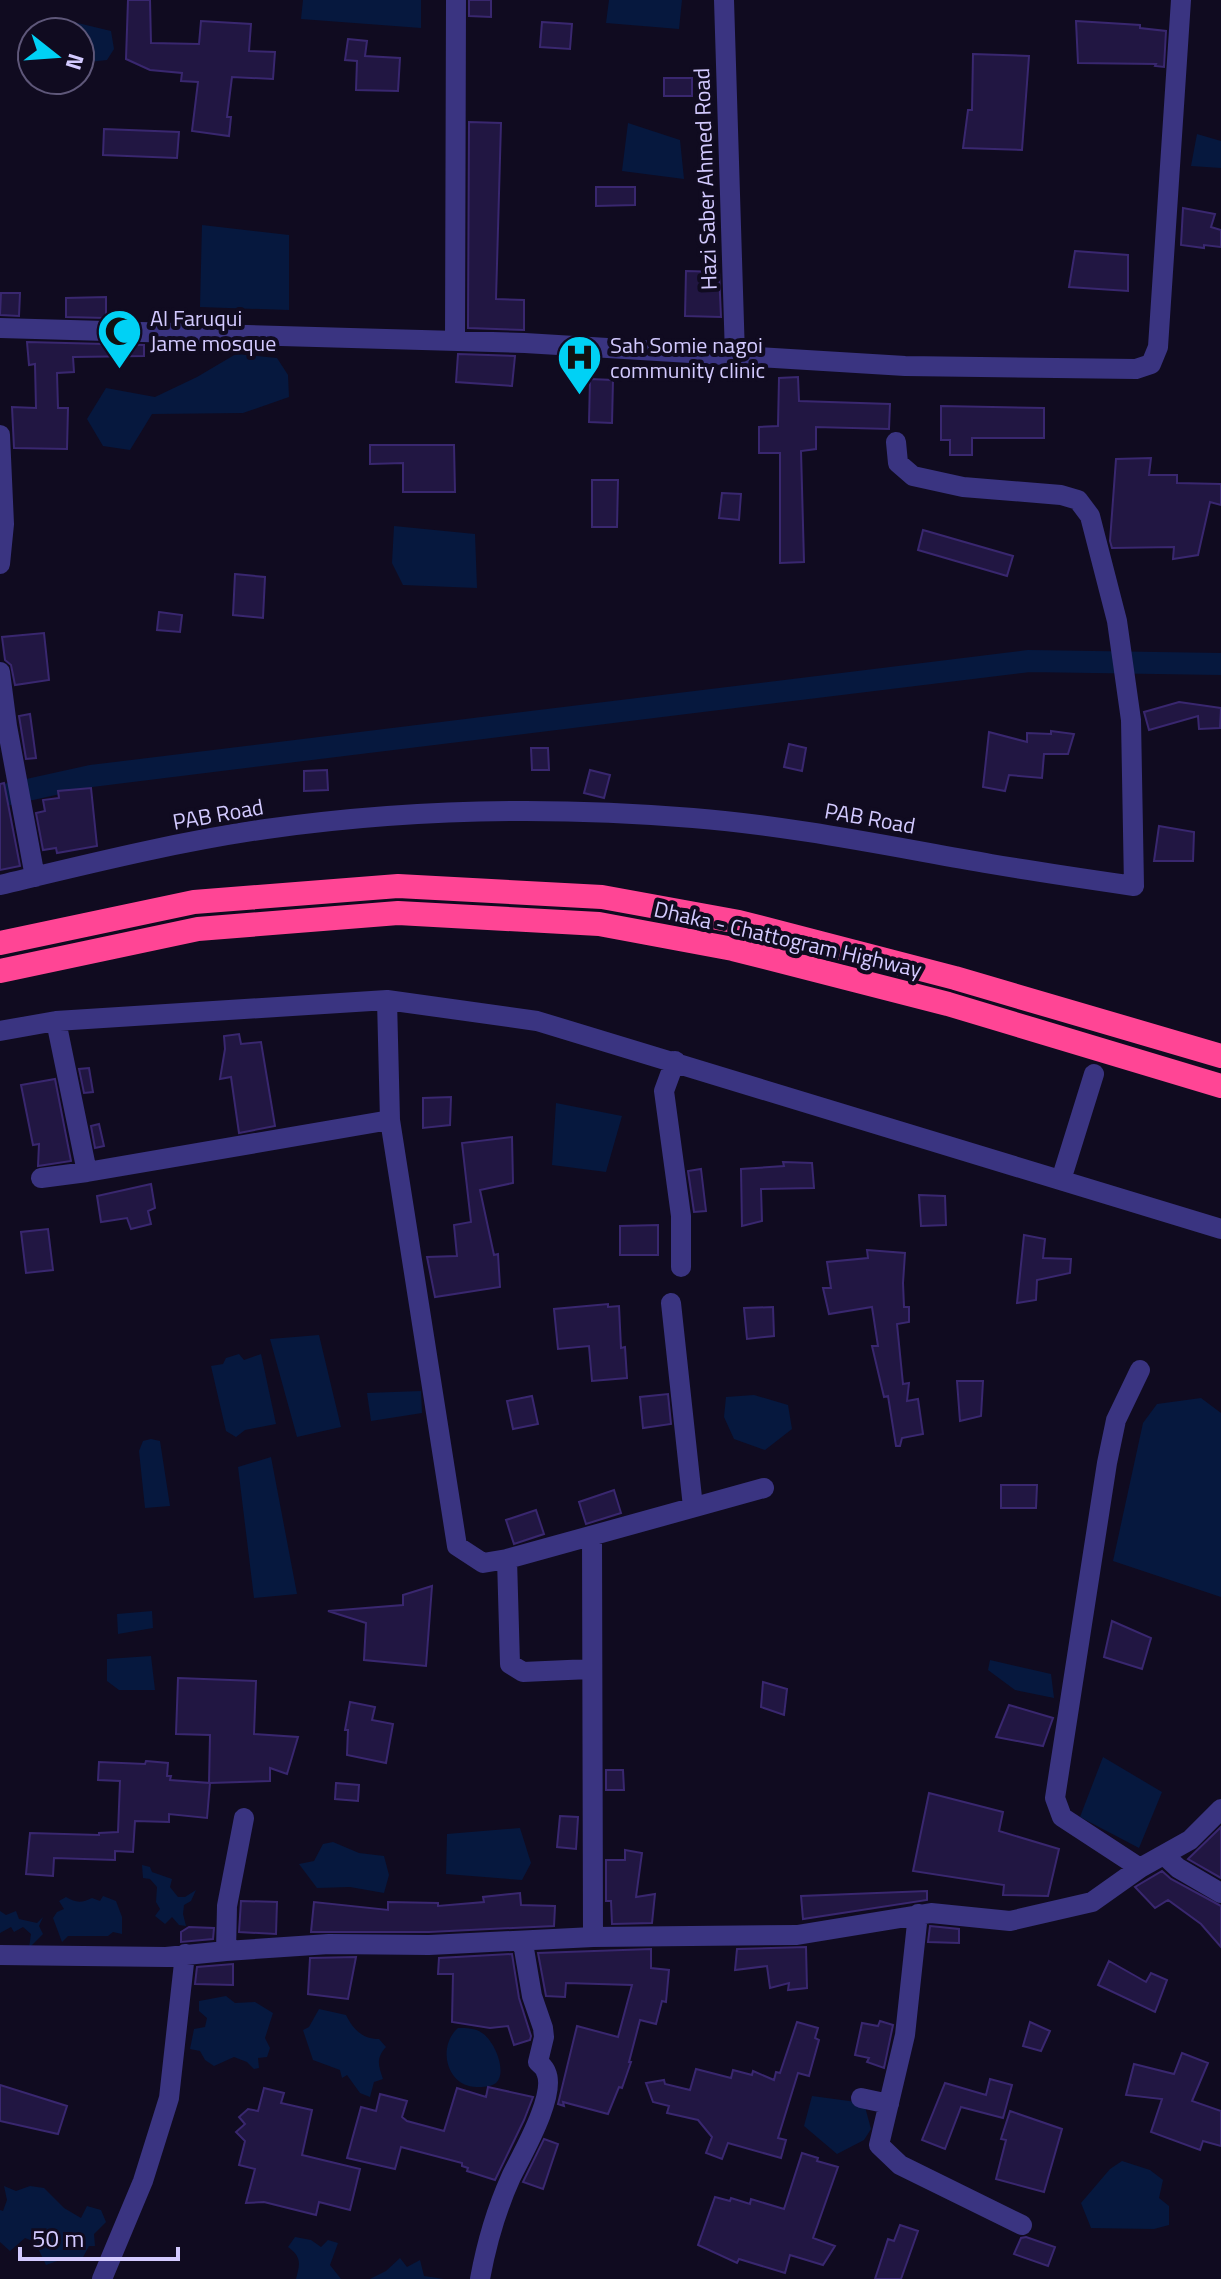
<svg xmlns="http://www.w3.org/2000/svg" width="1221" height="2279" viewBox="0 0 1221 2279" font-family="'Titillium Web',sans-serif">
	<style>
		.water { fill: #06183e }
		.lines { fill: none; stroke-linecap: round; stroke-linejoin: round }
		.canal { stroke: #06183e; stroke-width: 22 }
		.building { fill: #211642; stroke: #39276f; stroke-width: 2 }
		.minor { stroke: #3a3481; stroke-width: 20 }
		.highway { stroke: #ff4595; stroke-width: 24 }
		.labels { text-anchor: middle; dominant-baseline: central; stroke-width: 8; stroke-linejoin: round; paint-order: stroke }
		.street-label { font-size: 22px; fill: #d3caff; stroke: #100b20 }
		.poi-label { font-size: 22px; fill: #d3caff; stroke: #100b20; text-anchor: start }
	</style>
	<rect width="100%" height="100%" fill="#100b20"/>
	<!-- water -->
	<path class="water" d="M303,0H421V28L301,19Z
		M609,0H682L679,29L606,23Z
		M61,19L111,31L114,49L107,60L80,63V32H35Z
		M628,123L680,140L684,179L622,171Z
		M1197,134L1221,141V168L1191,166Z
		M202,225L289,235V310L200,307Z
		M236,354L277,358L288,375L289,397L243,413L152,414L130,450L103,446L87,419L106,388L155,397L197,377Z
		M394,526L475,534L477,588L403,585L392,563Z
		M556,1103L622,1116L606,1172L552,1165Z
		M319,1335L341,1427L297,1437L270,1339Z
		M239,1354L244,1360L261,1354L276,1424L245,1430L236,1437L226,1431L211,1366L223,1364L226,1358Z
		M421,1391L422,1413L371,1421L367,1393Z
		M754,1395L788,1405L792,1429L765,1450L734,1439L724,1417L726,1397Z
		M1201,1398L1221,1413V1597L1113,1561L1143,1423L1157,1404Z
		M151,1439L160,1441L170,1506L145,1508L139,1451L143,1441Z
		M271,1457L297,1594L254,1598L238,1467Z
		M152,1611L153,1628L118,1634L117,1614Z
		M151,1656L155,1690H119L107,1681V1659Z
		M990,1660L1051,1674L1054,1698L1015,1690L988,1670Z
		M1103,1757L1162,1792L1139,1848L1080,1817Z
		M520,1828L531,1863L522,1880L446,1874L447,1834Z
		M333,1842L359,1853L384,1856L389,1875L384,1893L350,1887L317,1888L299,1864L314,1861L323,1844Z
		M142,1865L150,1867L152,1872L172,1879L170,1887L178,1897H185L196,1890L191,1901L184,1905L183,1914L186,1926L179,1925L172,1917L165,1924L155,1916L160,1909L156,1902L157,1887L150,1879L143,1878Z
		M103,1896L116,1901L122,1917V1934L113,1932L108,1936H68L62,1942L53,1918L57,1912L64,1909L59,1901L66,1897C76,1903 82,1903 92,1898L100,1901Z
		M0,1911L6,1915L16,1911L19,1919L37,1923L43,1917L39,1926L43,1934L29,1948L31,1934L23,1927L14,1932L11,1927L0,1933Z
		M226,1996L235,2003L255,2002L273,2013L265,2038L270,2048L267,2057L258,2058L259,2068L254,2069L247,2062L234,2057L214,2066L205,2060L200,2051L190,2049L194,2029L205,2027L207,2018L199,2011V2001Z
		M319,2009L346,2015C353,2029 362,2039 379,2039L386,2047C376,2058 378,2065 383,2079L374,2082L370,2097L360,2093L347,2075L342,2078L340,2070L313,2060L303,2030L309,2027Z
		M458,2028C467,2028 475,2028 482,2033C494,2040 508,2072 496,2083C491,2087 483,2087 477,2087C446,2087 437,2046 458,2028Z
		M812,2096L864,2103L871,2129L864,2140L837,2154L804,2126Z
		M1122,2161L1150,2170L1163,2180L1159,2198L1169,2206V2225L1154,2229L1091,2228L1081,2203L1110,2169Z
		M4,2186L16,2191L30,2186L44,2188L64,2208L81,2218L87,2206L101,2210L106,2222L94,2234L95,2246H89L81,2261L60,2260L46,2265L35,2242L25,2238L10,2251L0,2242V2210L3,2211L7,2200Z
		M295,2237L311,2240L321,2247L328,2240L338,2243L330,2265L341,2279H296C300,2264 302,2257 288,2247Z
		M400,2258L407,2267L420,2260L424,2276L444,2279H370L386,2271Z"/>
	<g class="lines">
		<!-- canal -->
		<path class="canal" d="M0,796L91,776L1029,661L1221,664"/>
	</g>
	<!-- building -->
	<path class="building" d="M128,0H150L151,43L199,44L201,21L251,24L249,51L275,52L273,79L232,77L227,117H231L229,136L192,131L198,82L181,81L182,73L150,70L126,59Z
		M469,0H491V17L469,16Z
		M1076,21L1140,25V28L1166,31L1164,67L1155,66L1156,64L1078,63Z
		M542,22L572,24L570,49L540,47Z
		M348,39L367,41L365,56L400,58L398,91L356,90L357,61L345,60Z
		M973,54L1029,56L1022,150L963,148L968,110H972Z
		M664,78H692V96H664Z
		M469,122L501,123L496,299L524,300V330L468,328Z
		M104,129L179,132L177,158L103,155Z
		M596,187H635V205L596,206Z
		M1183,208L1215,214L1211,227L1221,230V247L1204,245V248L1181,245Z
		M1075,251L1128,255V291L1069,287Z
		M686,271L719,272L721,317L685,316Z
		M1,293H20L19,316L0,315Z
		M106,297V318L66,317V298Z
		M27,342L144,345V356L73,357L74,372L57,373L58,408H68L67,449L14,448L12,407L36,408L35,364L29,365Z
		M458,354L515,356L512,386L456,382Z
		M798,377L799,401L890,404L889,429L816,427V449L801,451L804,562L780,563V453H759V427L778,426L779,378Z
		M590,379L613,380L612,423L589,422Z
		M941,406L1044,408V438H972V455H950V440H941Z
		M370,445H454L455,492H403V463L370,464Z
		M1151,458L1149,475H1177V483L1221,484V505L1210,502L1198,555L1173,559L1174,547L1112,548L1110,541L1116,459Z
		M592,480H618L617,527H592Z
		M722,493L741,494L739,520L719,518Z
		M923,530L1013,556L1007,576L918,550Z
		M235,574L265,577L263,618L233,615Z
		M159,612L182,615L180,632L157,630Z
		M44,633L49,680L15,685L11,665L5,660L2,637Z
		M1179,702L1221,708L1220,728L1199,729L1198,716L1149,730L1144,712Z
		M30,714L36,758L26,759L19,716Z
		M1051,731L1074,734L1068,754H1044L1042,778L1009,775L1005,791L983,787L989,732L1027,742V733L1051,734Z
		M789,744L806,748L802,771L784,767Z
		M531,748H548L549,770H532Z
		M327,770L328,790L304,791V771Z
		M590,770L610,775L604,798L584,793Z
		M4,783L20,866L0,870V784Z
		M91,788L97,846L57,853L56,848L43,850L36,813L45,811L43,800L59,798L58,791Z
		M1159,826L1194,832L1193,861H1154Z
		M239,1034L241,1044L261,1042L275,1126L239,1133L231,1077L220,1079L225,1049L224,1036Z
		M89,1068L93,1092L84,1093L79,1069Z
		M55,1079L71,1161L38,1166L39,1144L33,1145L21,1085Z
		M451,1097L450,1125L423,1128V1098Z
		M99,1124L104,1146L95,1148L91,1126Z
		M512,1137L513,1183L480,1190L494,1255L498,1254L500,1287L435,1297L427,1257L457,1256L454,1225L471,1222L462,1143Z
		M783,1162L812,1163L814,1188L761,1189L762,1221L742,1226L741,1169L784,1166Z
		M701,1169L706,1211L694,1212L688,1171Z
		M151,1184L155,1208L148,1211L151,1224L131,1229L127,1218L101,1222L97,1196Z
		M919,1195L945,1196L946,1225L921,1226Z
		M658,1225V1255H620V1226Z
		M48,1229L53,1270L26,1273L21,1232Z
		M1024,1235L1045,1239L1043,1258L1071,1259L1070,1273L1037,1280L1036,1300L1017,1303Z
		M867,1250L905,1253L903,1283L904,1307H909V1322L897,1324L903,1384L909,1383L907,1401L918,1399L923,1434L902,1438L900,1446H896L888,1396L884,1397L872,1346H878L872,1307L829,1314L823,1288H831L827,1262L868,1258Z
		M608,1304V1307L619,1306L621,1348L625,1347L627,1378L592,1381L589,1346L558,1349L554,1309Z
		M773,1307L774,1336L747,1339L744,1308Z
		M957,1381H983L981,1416L960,1421Z
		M668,1394L671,1424L643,1428L640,1397Z
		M532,1396L538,1424L513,1429L507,1401Z
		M1001,1485H1037L1036,1508H1001Z
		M614,1490L621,1513L586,1524L579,1502Z
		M536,1510L544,1534L514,1544L506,1520Z
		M432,1586L426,1666L364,1660L366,1623L328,1611L403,1605V1595Z
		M1112,1621L1151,1638L1142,1669L1104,1657Z
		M178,1678L256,1681L254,1734L298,1737L287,1774L270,1768V1781L209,1783L210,1735L176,1734Z
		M763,1682L787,1689L784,1715L761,1707Z
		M350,1702L375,1707L372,1720L393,1724L386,1763L347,1755L348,1730H345Z
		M1009,1705L1053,1718L1043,1746L996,1737Z
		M146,1761L168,1763L167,1776H171L170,1780L210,1783L207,1818L169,1814V1822L135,1821L133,1852L115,1851V1860L54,1858L53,1876L26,1874L30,1833L99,1835V1833L118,1832L120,1781L98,1780L99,1762L145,1764Z
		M606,1770H623L624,1790H606Z
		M336,1783L359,1785L358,1801L335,1799Z
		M929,1793L1003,1812L999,1831L1059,1849L1048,1896L1003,1895L1004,1885L913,1871Z
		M560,1816L578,1817L576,1849L557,1847Z
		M1221,1827V1878L1188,1859Z
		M625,1850L642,1853L636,1897L655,1894L652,1923L612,1924L611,1901H606V1860H625Z
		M1162,1871L1171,1879L1221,1906V1947L1201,1924L1168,1900L1155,1908L1135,1887Z
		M927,1891V1900L803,1919L801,1896Z
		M520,1893L521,1905L555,1906L554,1926L429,1932H311L314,1902L388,1910V1902L438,1903V1906L484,1902L483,1897Z
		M241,1901L277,1902L276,1934L239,1932Z
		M930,1926L959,1929V1943L928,1942Z
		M189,1927L214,1928L213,1939L181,1942V1932Z
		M806,1947L807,1988L788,1990L789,1983L770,1988L767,1966L735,1970L737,1949Z
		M651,1949V1968L669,1970L666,2002L662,2001L656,2024L640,2020L629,2062H631L622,2088L619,2087L608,2114L563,2102L564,2106L558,2104L577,2026L618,2037L632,1985L566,1983L565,1997L546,1996L538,1953Z
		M512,1954L519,1998L531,2036L530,2040L514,2045L508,2026L490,2028L452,2022L453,1974H438L439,1958Z
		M356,1957L348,1999L308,1994L310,1958Z
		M1109,1961L1146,1982L1151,1973L1167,1980L1155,2012L1098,1985Z
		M233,1964V1985L195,1984L197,1967Z
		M880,2021L893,2025L884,2068L867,2062L869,2058L855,2055L862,2023L878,2026Z
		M797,2022L818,2028L815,2038L819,2040L809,2076L798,2073L778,2138L786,2140L781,2158L728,2143L722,2159L706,2153L712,2137L698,2120L667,2113L669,2106L653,2102L646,2083L664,2080L665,2084L690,2090L696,2069L731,2078L733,2070L752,2075L753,2071L774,2080L776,2072L780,2073Z
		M1030,2022L1050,2031L1041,2051L1023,2046Z
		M1182,2053L1208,2063L1192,2101L1221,2111V2146L1203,2141L1200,2150L1151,2132L1162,2099L1126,2095L1134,2064L1174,2074Z
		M990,2079L1012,2085L1003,2118L961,2107L945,2149L922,2140L945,2083L986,2095Z
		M0,2085L67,2106L58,2134L0,2121Z
		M488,2087L533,2097L524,2120L495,2180L467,2171L468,2168L462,2166V2163L401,2147L395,2169L347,2158L361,2107L376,2111L380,2094L407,2101L402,2117L407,2121L444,2131L457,2088L486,2097Z
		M264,2088L284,2093L281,2103L312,2110L302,2155L360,2169L350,2210L319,2202L316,2215L264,2202L246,2203L255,2169L239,2165L245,2141L236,2132L245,2124L239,2117L248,2109L258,2111Z
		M1010,2111L1062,2129L1044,2192L996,2179L1006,2140L1001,2139Z
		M544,2139L558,2144L543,2189L523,2182Z
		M802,2153L818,2158L817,2161L838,2167L813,2238L835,2246L823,2265L790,2255L785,2273L739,2259L737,2263L698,2245L715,2197L730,2201L731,2198L750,2204L751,2199L784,2209Z
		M900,2225L918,2231L901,2279H875L888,2239L894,2241Z
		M1026,2237L1055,2247L1048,2266L1014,2254L1021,2238Z"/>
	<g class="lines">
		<!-- minor -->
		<path class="minor" d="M724,0L735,356
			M0,328L525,343L905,366L1136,369L1151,364L1158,347L1181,0
			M455,341L456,0
			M0,435L4,524L0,564
			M0,672L7,726L35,877
			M0,885C88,864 176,842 266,829C407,809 550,806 693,818C793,826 892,847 991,864C1038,872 1086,879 1134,886L1131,720L1117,621L1090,516L1078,500L1061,495L963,487L913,476L898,463L896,442
			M387,1000L390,1120
			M56,1021L87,1172
			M0,1031L56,1021L387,1000L537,1021L1221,1229
			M675,1061L664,1091L681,1216V1267
			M41,1178L87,1172L390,1120L457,1546L483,1563L507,1559L764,1488
			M1061,1180L1094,1074
			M671,1303L693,1507
			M1140,1370L1116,1420L1107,1463L1055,1798L1062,1817L1140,1868
			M592,1536L593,1937
			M507,1559L510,1664L523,1672L590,1669
			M1164,1855L1178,1868L1221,1893
			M918,1914L905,2035L879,2145L900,2165L1022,2225
			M226,1951L329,1944L429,1945L593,1937L797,1935L931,1913L1010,1921L1092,1902L1140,1868L1190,1840L1221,1809
			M0,1955L166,1957L226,1951L227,1906L244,1818
			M861,2098L889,2104
			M102,2279L143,2181L169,2098L185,1954
			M480,2279C486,2246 497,2208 511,2177C521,2156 557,2095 546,2072C545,2068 541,2065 538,2062L544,2037L543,2028L532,1996L524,1949L520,1941"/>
		<!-- highway -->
		<path class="highway" d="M0,943L194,902L398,886L602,897L739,922L955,978L1221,1056
			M0,971L198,929L398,913L599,924L733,949L948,1004L1221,1086"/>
	</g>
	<!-- icons -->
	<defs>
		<symbol id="mosque-pin" viewBox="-11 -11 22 30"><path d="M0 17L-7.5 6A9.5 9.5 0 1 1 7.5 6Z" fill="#00d1f5" stroke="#100b20"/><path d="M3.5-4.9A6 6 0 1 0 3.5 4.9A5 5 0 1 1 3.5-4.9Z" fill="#111"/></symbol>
		<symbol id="hospital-pin" viewBox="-11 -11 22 30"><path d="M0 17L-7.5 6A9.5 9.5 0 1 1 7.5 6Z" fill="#00d1f5" stroke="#100b20"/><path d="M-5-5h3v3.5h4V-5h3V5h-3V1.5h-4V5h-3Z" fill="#111"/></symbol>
	</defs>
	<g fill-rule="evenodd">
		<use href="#mosque-pin" x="94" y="306" width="51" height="69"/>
		<use href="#hospital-pin" x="554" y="332" width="51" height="69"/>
	</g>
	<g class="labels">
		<!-- street labels -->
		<g class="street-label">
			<text transform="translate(705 179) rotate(-92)">Hazi Saber Ahmed Road</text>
			<text transform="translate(218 814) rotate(-10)">PAB Road</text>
			<text transform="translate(870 818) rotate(10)">PAB Road</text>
			<text transform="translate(788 939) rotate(13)">Dhaka - Chattogram Highway</text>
		</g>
		<!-- poi labels -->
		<g class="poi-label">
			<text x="150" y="318">Al Faruqui<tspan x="150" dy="25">Jame mosque</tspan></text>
			<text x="610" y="345">Sah Somie nagoi<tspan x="610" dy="25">community clinic</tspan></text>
		</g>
	</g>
	<!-- north arrow -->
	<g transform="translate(56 56) rotate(107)"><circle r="38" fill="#100b20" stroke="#5e5779" stroke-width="2"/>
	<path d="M0-6L14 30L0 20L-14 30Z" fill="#00d1f5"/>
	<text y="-12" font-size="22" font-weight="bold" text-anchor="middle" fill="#d3caff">N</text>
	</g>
	<!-- scale -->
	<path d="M20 2247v12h158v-12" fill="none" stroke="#d3caff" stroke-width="4"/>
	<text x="32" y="2247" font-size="24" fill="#d3caff" stroke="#100b20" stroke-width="6" paint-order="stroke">50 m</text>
</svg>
